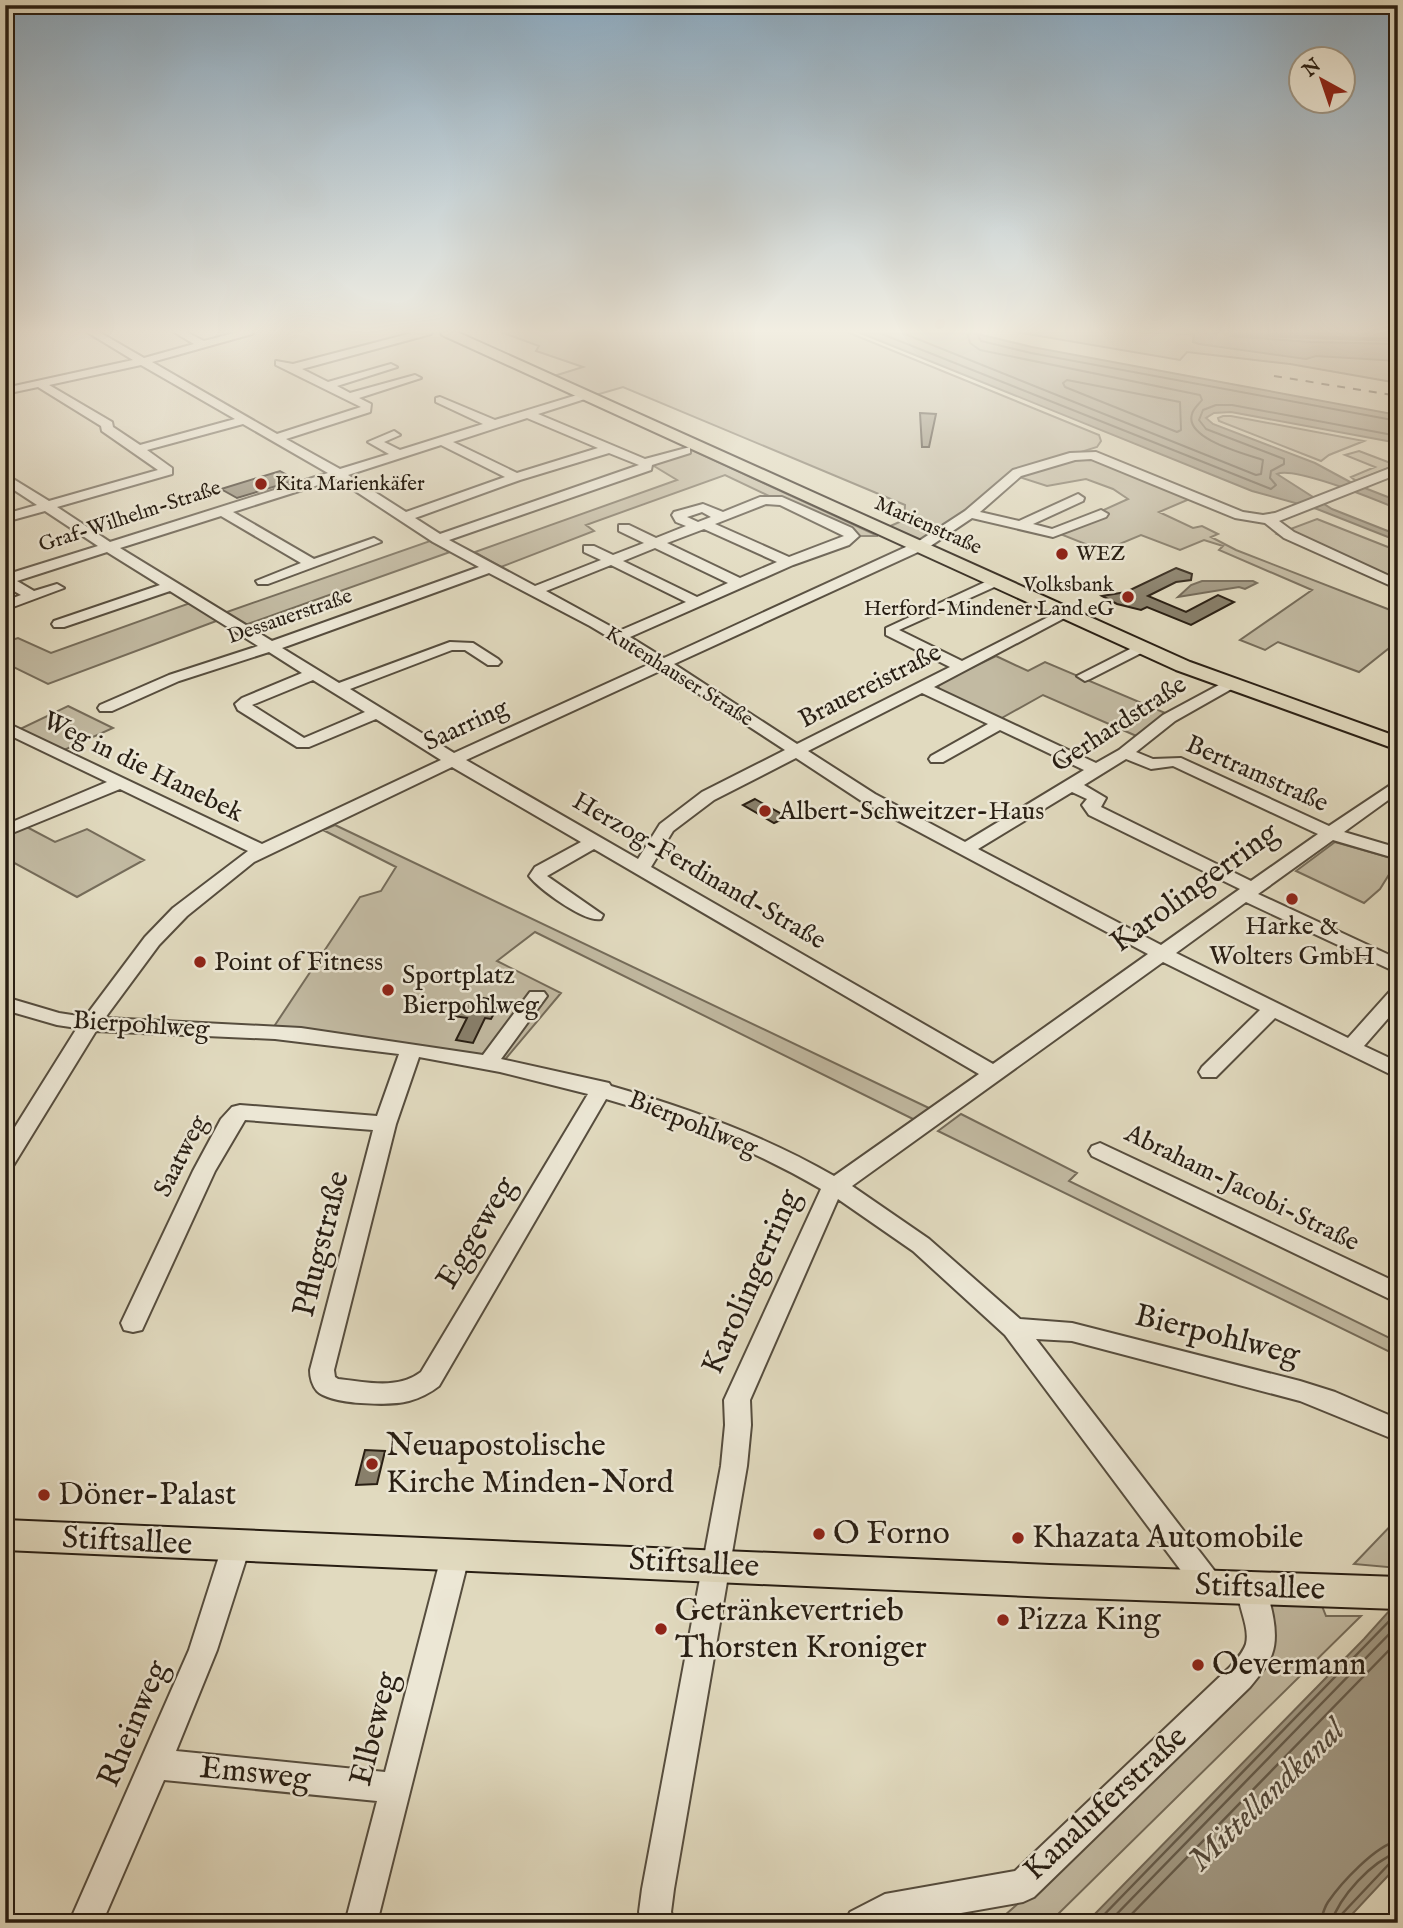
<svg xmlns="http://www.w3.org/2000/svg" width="1403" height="1928" viewBox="0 0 1403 1928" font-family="'IM FELL English',serif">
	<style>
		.green { fill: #c2baa2; stroke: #756c5a; stroke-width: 2 }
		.water { fill: #a29a85; stroke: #716857; stroke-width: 2 }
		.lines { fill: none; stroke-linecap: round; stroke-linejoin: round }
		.shore-far1 { stroke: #655c4c; stroke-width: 2 }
		.shore { stroke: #655c4c; stroke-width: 2.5 }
		.building { fill: #88806c; stroke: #281e13; stroke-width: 2 }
		.minor-casing { stroke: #564d3e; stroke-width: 4 }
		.major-casing { stroke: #281e13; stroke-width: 4 }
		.minor { fill: #ece7d5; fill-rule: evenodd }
		.major { fill: #e1dabf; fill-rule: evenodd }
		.rail { stroke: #281e13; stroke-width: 2; stroke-dasharray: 8 8; stroke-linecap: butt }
		.poi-dot { fill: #8f2418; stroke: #ece7d5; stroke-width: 2.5 }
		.labels { text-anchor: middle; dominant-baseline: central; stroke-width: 5; stroke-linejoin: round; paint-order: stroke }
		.far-poi-label { font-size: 21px; fill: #281e13; stroke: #ece7d5; text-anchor: start }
		.far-street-label { font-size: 21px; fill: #281e13; stroke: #ece7d5 }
		.street-label { font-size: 26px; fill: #281e13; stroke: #ece7d5 }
		.poi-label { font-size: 26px; fill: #281e13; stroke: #ece7d5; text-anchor: start }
		.near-street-label { font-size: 32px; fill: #281e13; stroke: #ece7d5 }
		.near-poi-label { font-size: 32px; fill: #281e13; stroke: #ece7d5; text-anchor: start }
		.near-water-label { font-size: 33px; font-style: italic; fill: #53493b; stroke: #ece7d5 }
	</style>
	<rect width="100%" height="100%" fill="#e1dabf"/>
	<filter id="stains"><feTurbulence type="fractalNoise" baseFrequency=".00286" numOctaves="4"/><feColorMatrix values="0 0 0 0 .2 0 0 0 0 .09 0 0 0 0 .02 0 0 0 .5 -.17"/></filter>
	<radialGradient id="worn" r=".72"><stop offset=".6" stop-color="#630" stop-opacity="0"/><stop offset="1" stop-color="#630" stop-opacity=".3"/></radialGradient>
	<!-- green -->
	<path class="green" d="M501,332H847L1099,435L1101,441L1097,447L1007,475L955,521L921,541L888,527L904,520L905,505L623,387L596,395L554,376L583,367L536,351L539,346Z
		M1016,332H1136L1398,341V383L1290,364L1187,352L1180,360Z
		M1223,416H1231L1364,441L1329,455L1321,461L1219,421L1218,418Z
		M690,449L878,536H853L725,475L586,525L594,531L501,567L475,552L677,480L649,463Z
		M1359,451L1396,465L1356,481L1351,477L1375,467L1345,455Z
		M1086,455L1192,498L1159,512L1193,528L1202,526L1218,534L1211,537L1236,550L1398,613V641L1359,672L1278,642L1265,650L1240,640L1312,590L1219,550L1223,546L1204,540L1180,550L1141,535L1103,551L1055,532L1128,499L1113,489L1086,479L1047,486L1019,477Z
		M1317,519L1398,551V588L1277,534Z
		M430,541L450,552L245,625L224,613Z
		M190,603L219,620L48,684L5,663V642L18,638L51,653Z
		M996,656L1028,671L1045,662L1170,715L1141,738L1043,695L1000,719L939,690L938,684Z
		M68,706L113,728L62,751L18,730Z
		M23,825L55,842L87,829L144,860L77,897L5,858V832Z
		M335,825L931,1109L915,1120L535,932L497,961L561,993L503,1062L273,1028L360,897L381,891L396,867L323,830Z
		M1335,842L1398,860L1380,889L1364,903L1296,871Z
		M961,1114L1077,1173L1069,1181L1398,1342V1356L938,1131Z
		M1398,1518V1568L1354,1564Z
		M1320,1601L1326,1616H1361L1049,1923H996L1038,1886L1262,1673L1272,1657L1266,1616L1271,1602Z
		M477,1914L571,1919L574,1923H476Z"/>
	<!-- water -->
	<path class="water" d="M858,332H970L1032,347L1398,415V443L1231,412L1214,413L1206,418L1213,424L1315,463L1352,483L1398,501V509C1376,500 1295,466 1277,474L1332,509L1398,535V541L1317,509L1252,491Z
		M1189,332H1398V339L1231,334L1230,336L1311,342L1398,344V361L1316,356L1306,359L1199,344L1193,342L1194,334Z
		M1202,581H1253L1257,583L1245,589L1239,587L1178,597L1191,585Z
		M1398,1601V1865L1344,1923H1086L1364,1639Z"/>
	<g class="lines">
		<!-- shore-far1 -->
		<path class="shore-far1" d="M877,332L1271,489L1276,485L1270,478L1271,471L1284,464V459L1206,429L1199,420L1203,410L1216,405H1232L1398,436
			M900,332L1256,475L1261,474L1263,460C1246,454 1184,439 1192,414C1193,409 1199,404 1202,400L1200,395L980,350L970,343L967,332
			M976,332L981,341L1031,353L1398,421
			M1067,380L1180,402L1181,430L1177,432L1065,387L1063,383Z"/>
		<!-- shore -->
		<path class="shore" d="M1096,1923L1398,1612
			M1108,1923L1398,1625
			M1123,1923L1398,1641
			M1320,1923C1322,1916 1324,1908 1328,1902C1341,1883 1376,1845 1398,1841
			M1331,1923C1340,1896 1371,1862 1398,1852
			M1340,1923L1341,1915L1390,1863L1398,1861"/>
	</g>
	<!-- building -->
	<path class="building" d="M920,413L936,414L929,447H922Z
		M280,471L296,480L237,498L221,489Z
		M1176,568L1192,574L1191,580L1176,582L1148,596L1186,612L1218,595L1234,602L1191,625L1147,607L1141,610L1117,604L1102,596L1126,592Z
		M755,799L762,803L787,817L774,823L743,805Z
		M483,998L494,1000L491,1007L497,1008L491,1019L485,1018L473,1043L456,1040L467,1018L454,1016L461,1003L479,1005Z
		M365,1450L385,1451L377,1484L356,1485Z"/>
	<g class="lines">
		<defs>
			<path id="minor" d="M87,332H99L144,358L194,344L174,332H186L204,341L238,332H253L252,334L152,362L277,434L361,407L276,365V361L293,364L416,332H432L431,334L302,369L328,382L391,364L397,367L337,386L350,393L415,375L421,378L359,398L371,404L370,412L286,439L340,469L389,454L368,442L394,431L400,435L384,442L400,450L483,424L436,402V398L440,397L495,420L587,392L593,395L591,397L538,414L645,459L690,447V453L652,465L651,470L449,540L535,586L601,560L584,552V546H594L613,555L644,543L619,531V525H629L656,538L686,526L676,522L672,515L674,512L703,504L723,512L760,497H782L852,528L859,536L849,545L793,565L630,637L664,658L919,541L965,511L1013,470L1070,453L1096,452L1243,512L1263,515L1275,513L1398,465V474L1279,521L1294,532L1398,580V589L1284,538L1265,523L1235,518L1091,459L1075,460L1021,476L980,512L1019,521L1078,494L1084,498L1083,501L1033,524L1052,529L1101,510L1108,514L1106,517L1053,537L972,518L929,547L674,664L797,744L950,667L886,635V628L996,577L1003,581L1001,584L899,630L962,661L1062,610L1067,609L1074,613L934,687L1096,763L1119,750L1163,715L1230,679L1235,681L1238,684L1235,687L1175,721L1136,752L1153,759L1181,758L1329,826L1398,780V793L1344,832L1398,848V859L1333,840L1258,894L1398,959V973L1246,902L1176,953L1348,1038L1391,990L1398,988V1007L1364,1046L1398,1062V1078L1275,1018L1216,1077H1202L1199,1072L1202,1067L1260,1010L1163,962L852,1186L929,1239L1020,1319L1072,1323L1300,1381L1335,1392L1398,1419V1441L1300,1401L1072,1341L1036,1339L1220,1578L1224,1587L1220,1596L1210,1599L1200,1596L1005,1335L913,1251L838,1199L750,1400L751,1425L747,1466L674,1889L671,1912L675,1923H643L639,1912L642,1889L721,1466L725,1425L724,1400L821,1189C754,1150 680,1120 606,1099L439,1386C430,1393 420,1398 409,1401C391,1406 331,1405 317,1391C312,1385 310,1377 310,1370L373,1130L245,1120L215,1171L142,1330L133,1332L124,1330L121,1323L193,1171L221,1119L232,1107L240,1105L377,1116L399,1054L275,1039L96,1031L13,1166L5,1169V1143L77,1028L57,1025L5,1010V997L59,1013L85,1017L145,937L173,908L248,851L120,789L5,836V825L107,782L5,733V722L262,844L441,760L376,719L309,747H297L238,710L235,704L242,698L302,673L269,652L179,681L112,711H100L98,708L100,705L169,675L258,646L170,591L64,627H54L52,624L54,621L160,585L107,552L17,581L34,591L57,584L64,588L5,610V601L21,595L5,586V575L98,546L45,511L5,522V514L37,505L5,484V474L49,501L158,470L102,431L101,426L38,387L5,394V388L133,360ZM141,365L235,419L140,445L113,427L112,422L49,385ZM527,418L598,448L517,473L453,442ZM243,424L328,473L110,542L57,507L172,474V468L147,450ZM441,445L505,477L406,512L348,475ZM609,453L639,465L440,534L415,518L520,480ZM337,479L433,542L479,567L272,641L120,548L221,516L301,563L256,581L258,584H268L381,542L374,538L314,559L233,512ZM766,504L780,505L844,536L789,557L715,524ZM702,512L711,517L698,522L687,517ZM704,529L777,562L740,578L667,543ZM655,548L728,583L697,597L623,561ZM611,565L686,602L619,631L546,591ZM489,573L590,626L652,663L454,753L350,689L452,650H465L488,665H498L501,662L498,659L473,643L450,642L339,683L282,648ZM662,670L785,750L702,792L660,824L638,859L466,760ZM313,680L365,712L304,738L252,705ZM922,693L988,724L931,756L929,759L931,762H943L1000,730L1084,770L965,842L875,794L808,751ZM796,758L863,802L1148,954L993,1064L651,867L673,831L714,800ZM1126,759L1151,769L1173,766L1318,834L1251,881L1101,807L1106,798L1084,785ZM452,767L581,842L535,867L529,876C539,889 585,923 601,919L603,915L547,876L594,849L979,1074L834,1176C765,1136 688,1108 611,1086L609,1083L501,1059L547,996L544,992H530L483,1055L301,1028L105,1018L159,945L187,916L254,862ZM1072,792L1087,799L1082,805L1089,815L1240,889L1161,945L978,849ZM419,1057L500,1072L588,1094L421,1372C397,1390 367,1382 338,1379L335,1377L334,1370L396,1124Z
				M1142,643L1147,644L1149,647L1147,650L1090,679L1085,681L1077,676Z
				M1100,1143L1398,1283V1303L1092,1156L1089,1151L1092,1146Z
				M236,1535L246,1539L250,1547L217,1650L176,1751L385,1772L442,1553L446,1545L456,1541L466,1545L470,1553L377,1923H345L377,1801L164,1780L102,1923H69L189,1650L222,1547L226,1539Z
				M1251,1575L1261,1578C1270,1598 1280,1633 1272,1654C1268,1666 1258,1677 1250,1687L1034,1897L1023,1902L904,1923H845L850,1912L885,1894L1015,1871L1230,1667C1235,1661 1243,1653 1246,1644C1251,1622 1231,1599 1241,1578Z"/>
			<path id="major" d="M441,332H457L1190,662L1398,737V750L1176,670L442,335Z
				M5,1520L1050,1565L1398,1577V1609L1050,1597L5,1550Z"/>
		</defs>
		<!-- minor casing -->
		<use href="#minor" class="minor-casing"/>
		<!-- major casing -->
		<use href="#major" class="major-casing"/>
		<!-- minor -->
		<use href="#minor" class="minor"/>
		<!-- major -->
		<use href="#major" class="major"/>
		<!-- rail -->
		<path class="rail" d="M1274,376L1398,396"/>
	</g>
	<!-- sky -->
	<linearGradient id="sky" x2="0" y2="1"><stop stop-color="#8caac0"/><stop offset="0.55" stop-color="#f2eee2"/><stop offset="1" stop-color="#f2eee2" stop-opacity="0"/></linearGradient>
	<rect width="1403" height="602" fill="url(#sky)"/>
	<!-- markers -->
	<g class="poi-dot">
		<circle cx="261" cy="484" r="7"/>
		<circle cx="1062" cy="554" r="7"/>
		<circle cx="1128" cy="597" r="7"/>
		<circle cx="765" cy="811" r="7"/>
		<circle cx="1292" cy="899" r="7"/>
		<circle cx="200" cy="962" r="7"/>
		<circle cx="388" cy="990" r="7"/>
		<circle cx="372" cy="1464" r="7"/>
		<circle cx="44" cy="1495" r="7"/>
		<circle cx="819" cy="1534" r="7"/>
		<circle cx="1018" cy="1538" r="7"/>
		<circle cx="1003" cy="1620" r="7"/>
		<circle cx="661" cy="1629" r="7"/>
		<circle cx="1198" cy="1665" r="7"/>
	</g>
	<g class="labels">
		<!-- far-poi labels -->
		<g class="far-poi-label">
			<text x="275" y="484">Kita Marienkäfer</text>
			<text x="1076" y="554">WEZ</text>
			<text x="1114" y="585" text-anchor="end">Volksbank<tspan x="1114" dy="24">Herford-Mindener Land eG</tspan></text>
		</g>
		<!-- far-street labels -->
		<g class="far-street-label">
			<text transform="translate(130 517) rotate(-18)">Graf-Wilhelm-Straße</text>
			<text transform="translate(928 526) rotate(24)">Marienstraße</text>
			<text transform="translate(290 617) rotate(-19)">Dessauerstraße</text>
			<text transform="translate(679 677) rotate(32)">Kutenhauser Straße</text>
		</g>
		<!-- street labels -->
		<g class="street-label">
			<text transform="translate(870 686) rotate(-27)">Brauereistraße</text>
			<text transform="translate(1119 724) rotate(-33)">Gerhardstraße</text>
			<text transform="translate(466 725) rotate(-25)">Saarring</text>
			<text transform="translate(143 767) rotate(26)">Weg in die Hanebek</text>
			<text transform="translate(1257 774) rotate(24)">Bertramstraße</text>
			<text transform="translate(699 871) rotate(30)">Herzog-Ferdinand-Straße</text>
			<text transform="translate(141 1025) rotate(4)">Bierpohlweg</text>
			<text transform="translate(693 1124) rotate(22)">Bierpohlweg</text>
			<text transform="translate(181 1156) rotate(-63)">Saatweg</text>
			<text transform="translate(1242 1188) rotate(26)">Abraham-Jacobi-Straße</text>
		</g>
		<!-- poi labels -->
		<g class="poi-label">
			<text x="779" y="811">Albert-Schweitzer-Haus</text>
			<text x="1292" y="926" text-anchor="middle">Harke &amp;<tspan x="1292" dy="30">Wolters GmbH</tspan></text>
			<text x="214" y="962">Point of Fitness</text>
			<text x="402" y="975">Sportplatz<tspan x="402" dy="30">Bierpohlweg</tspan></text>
		</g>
		<!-- near-street labels -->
		<g class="near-street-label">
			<text transform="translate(1195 888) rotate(-36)">Karolingerring</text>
			<text transform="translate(477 1233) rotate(-59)">Eggeweg</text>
			<text transform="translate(322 1244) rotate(-76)">Pflugstraße</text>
			<text transform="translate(752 1282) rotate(-66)">Karolingerring</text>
			<text transform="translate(1217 1336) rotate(14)">Bierpohlweg</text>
			<text transform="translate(127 1542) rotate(3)">Stiftsallee</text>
			<text transform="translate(694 1564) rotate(3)">Stiftsallee</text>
			<text transform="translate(1260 1588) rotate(2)">Stiftsallee</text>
			<text transform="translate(134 1724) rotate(-67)">Rheinweg</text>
			<text transform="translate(375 1729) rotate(-76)">Elbeweg</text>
			<text transform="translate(255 1774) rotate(6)">Emsweg</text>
			<text transform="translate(1106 1804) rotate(-43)">Kanaluferstraße</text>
		</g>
		<!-- near-poi labels -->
		<g class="near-poi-label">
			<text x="386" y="1446">Neuapostolische<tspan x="386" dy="37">Kirche Minden-Nord</tspan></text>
			<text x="58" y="1495">Döner-Palast</text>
			<text x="833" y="1534">O Forno</text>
			<text x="1032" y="1538">Khazata Automobile</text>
			<text x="675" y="1611">Getränkevertrieb<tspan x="675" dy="37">Thorsten Kroniger</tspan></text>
			<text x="1017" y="1620">Pizza King</text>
			<text x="1212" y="1665">Oevermann</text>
		</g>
		<!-- near-water labels -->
		<g class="near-water-label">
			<text transform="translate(1267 1796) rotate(-44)">Mittellandkanal</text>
		</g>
	</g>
	<!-- margin -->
	<rect width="1403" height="1928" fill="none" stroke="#e1dabf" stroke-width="28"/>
	<rect x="7" y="7" width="1389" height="1914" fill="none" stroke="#281e13" stroke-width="3.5"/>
	<rect x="14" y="14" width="1375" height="1900" fill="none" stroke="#281e13" stroke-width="2"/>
	<!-- north arrow -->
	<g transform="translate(1322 80) rotate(320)"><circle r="33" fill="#ece7d5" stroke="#9e9787" stroke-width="2"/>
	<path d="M0-5L12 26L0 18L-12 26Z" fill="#8f2418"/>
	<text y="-10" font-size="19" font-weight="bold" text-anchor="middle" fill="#281e13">N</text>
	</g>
	<rect width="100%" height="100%" filter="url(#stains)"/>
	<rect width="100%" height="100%" fill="url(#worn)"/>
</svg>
